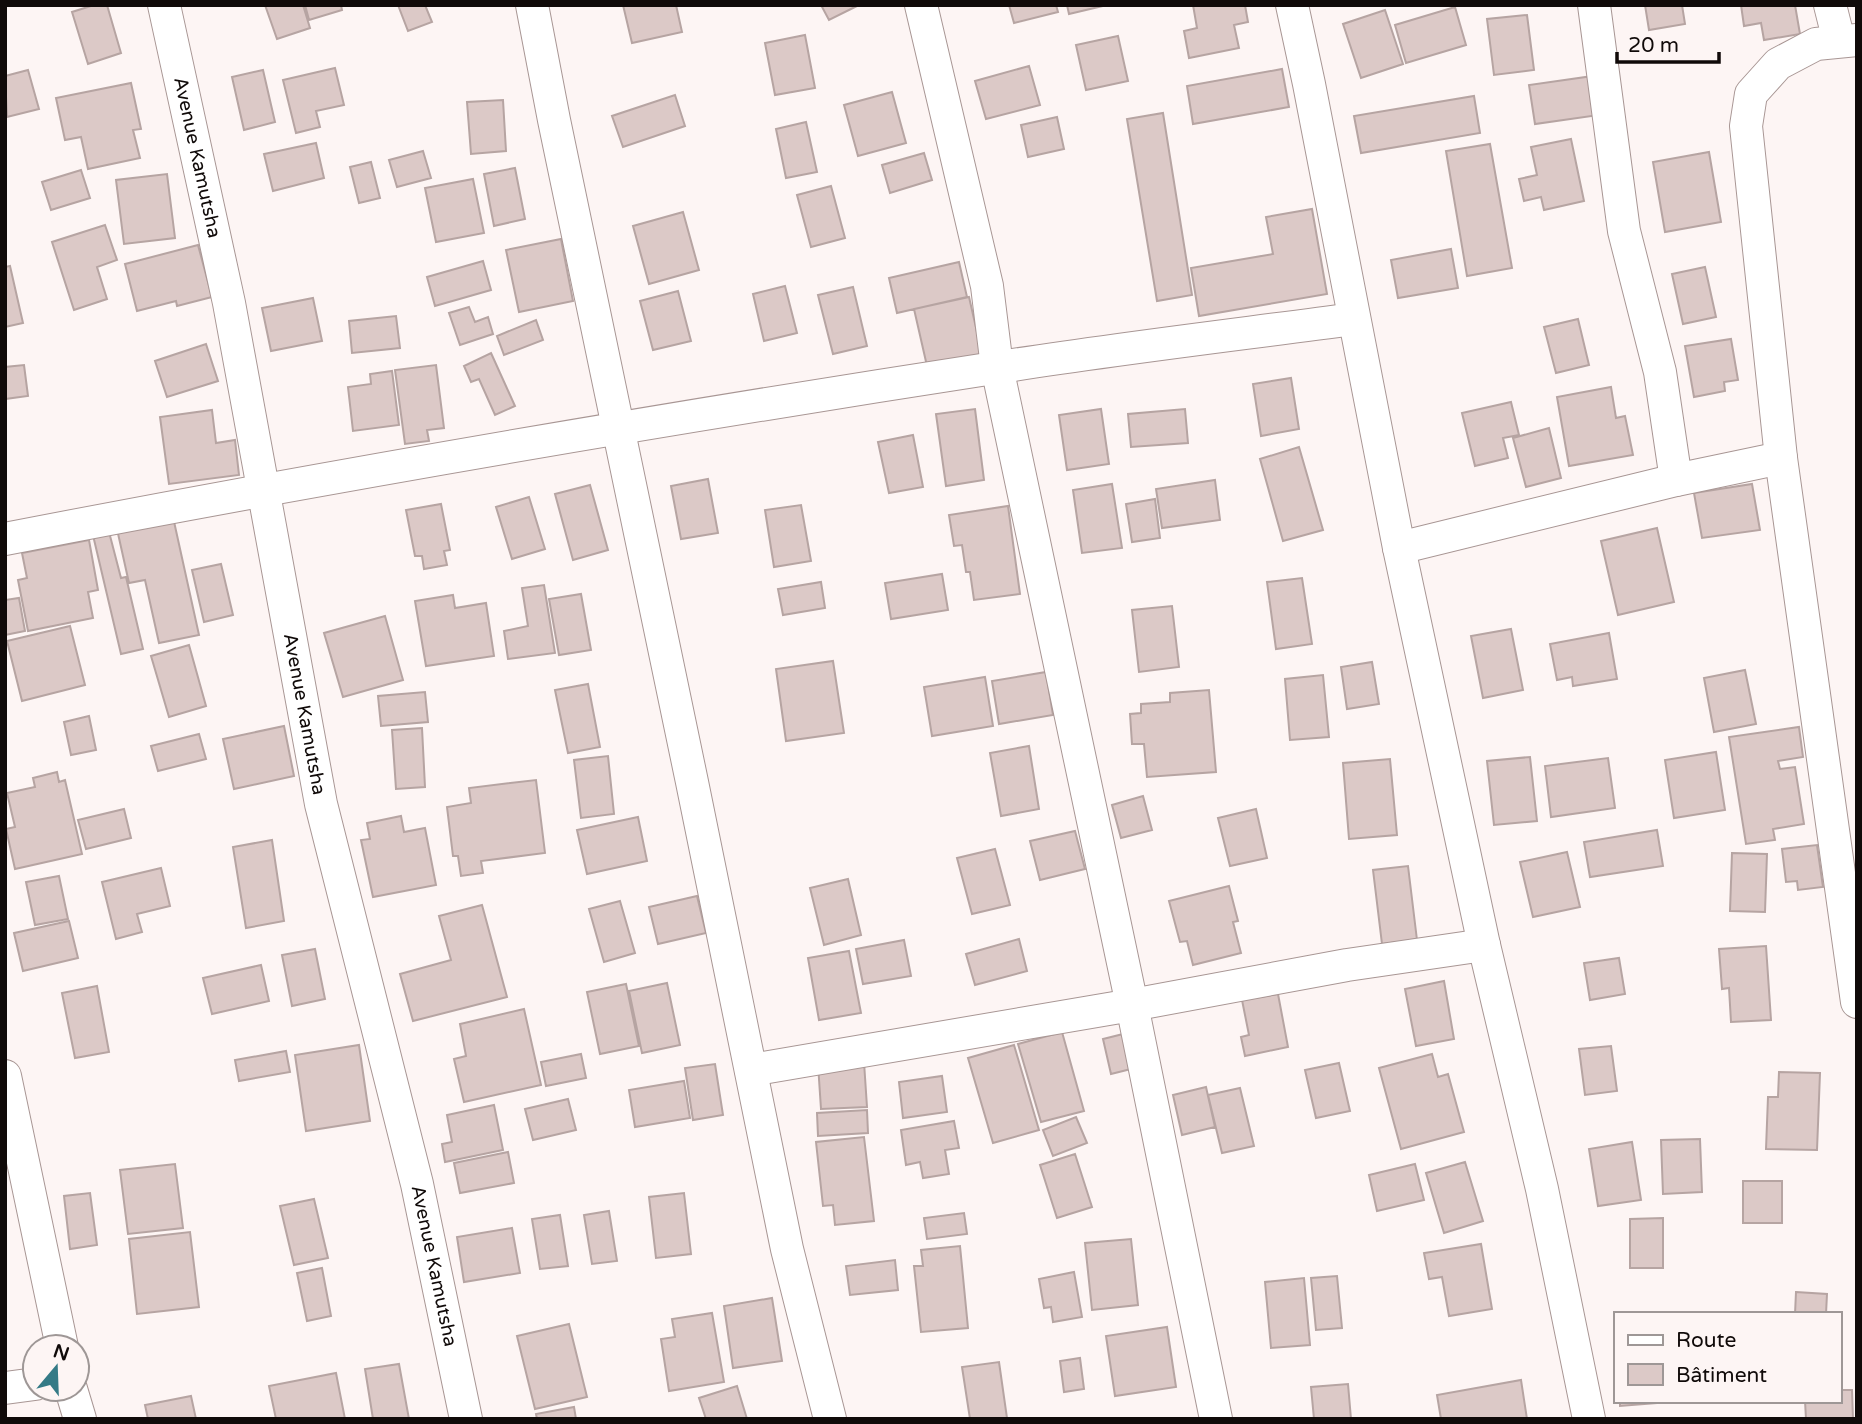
<svg xmlns="http://www.w3.org/2000/svg" width="1862" height="1424" viewBox="0 0 1862 1424" font-family="'Varela Round',sans-serif">
	<style>
		.building { fill: #dcc9c7; stroke: #b6a4a2; stroke-width: 2 }
		.lines { fill: none; stroke-linecap: round; stroke-linejoin: round }
		.minor-casing { stroke: #a89694; stroke-width: 34 }
		.minor { stroke: #fff; stroke-width: 32 }
		.labels { text-anchor: middle; dominant-baseline: central; stroke-width: 7; stroke-linejoin: round; paint-order: stroke }
		.street-label { font-size: 19px; fill: #100a09; stroke: #fdf5f4 }
	</style>
	<rect width="100%" height="100%" fill="#fdf5f4"/>
	<!-- building -->
	<path class="building" d="M94,5H107L121,53L88,64L72,12Z
		M265,5H303L310,28L277,39Z
		M305,5H341L342,10L309,20Z
		M398,5H425L432,22L408,31Z
		M623,5H676L682,32L632,43Z
		M821,5H859L829,20Z
		M1009,5H1056L1058,12L1014,23Z
		M1067,5H1107L1069,14Z
		M1193,5H1245L1248,22L1234,25L1239,48L1189,58L1184,31L1197,28Z
		M1645,5H1682L1685,24L1649,30Z
		M1741,5H1795L1800,34L1764,40L1761,23L1744,26Z
		M1455,7L1466,45L1406,63L1395,25Z
		M1385,10L1403,64L1361,78L1343,24Z
		M1527,15L1534,70L1494,75L1487,19Z
		M805,35L815,88L775,95L765,43Z
		M1118,36L1128,81L1086,90L1076,45Z
		M1029,66L1040,105L986,119L975,81Z
		M335,68L344,105L316,111L320,127L296,133L283,80Z
		M1282,69L1289,107L1193,124L1187,86Z
		M28,70L39,109L7,117L5,76Z
		M263,70L275,122L244,130L232,77Z
		M1593,76L1599,115L1535,124L1529,85Z
		M131,83L141,129L133,130L140,158L88,169L81,137L65,140L56,98Z
		M892,92L906,143L858,156L844,105Z
		M675,95L685,126L623,147L612,116Z
		M1474,96L1480,133L1361,153L1354,116Z
		M503,100L506,151L471,154L467,102Z
		M1163,113L1192,295L1157,301L1127,119Z
		M1057,117L1064,149L1028,157L1021,125Z
		M806,122L817,172L786,178L776,129Z
		M1571,139L1584,201L1544,210L1541,197L1524,201L1519,179L1537,175L1531,147Z
		M316,143L324,178L273,191L264,154Z
		M1490,144L1512,268L1467,276L1446,151Z
		M423,151L431,178L397,187L389,160Z
		M1709,152L1721,222L1665,232L1653,162Z
		M924,153L932,180L890,193L882,165Z
		M371,162L380,198L359,203L350,167Z
		M515,168L525,219L494,226L484,174Z
		M81,170L90,198L51,210L42,182Z
		M167,174L175,238L124,244L116,180Z
		M473,179L484,233L436,242L425,188Z
		M831,186L845,238L811,247L797,195Z
		M1312,209L1327,294L1199,316L1191,268L1273,254L1266,217Z
		M683,212L699,270L649,284L633,226Z
		M105,225L117,260L97,267L107,299L74,310L52,242Z
		M561,239L573,301L519,312L506,250Z
		M198,245L212,297L177,306L176,301L137,311L125,264Z
		M1451,249L1458,288L1398,298L1391,260Z
		M483,261L491,290L435,306L427,277Z
		M959,262L967,297L897,313L889,278Z
		M10,266L23,323L5,327V267Z
		M1705,267L1716,317L1683,324L1672,274Z
		M785,286L797,333L764,341L753,294Z
		M853,287L867,346L833,354L818,295Z
		M678,291L691,341L653,350L640,301Z
		M969,297L982,354L927,366L914,309Z
		M313,298L322,341L271,351L262,308Z
		M469,307L475,322L488,317L493,334L460,345L449,313Z
		M396,316L400,348L352,353L349,321Z
		M1578,319L1589,365L1556,373L1544,327Z
		M536,320L543,340L504,355L497,336Z
		M1731,339L1738,380L1724,382L1725,391L1694,397L1685,346Z
		M206,344L218,381L167,397L155,361Z
		M491,353L515,406L495,415L479,379L471,382L464,366Z
		M24,365L28,396L5,399V367Z
		M436,365L444,428L427,430L429,441L405,444L395,370Z
		M392,371L399,425L353,431L348,387L371,384L370,374Z
		M1291,378L1299,429L1261,436L1253,384Z
		M1611,387L1616,418L1625,416L1633,455L1569,466L1557,397Z
		M1511,402L1519,435L1503,438L1508,458L1475,466L1462,413Z
		M975,409L984,480L946,486L936,414Z
		M1101,409L1109,464L1067,470L1059,415Z
		M1185,409L1188,443L1131,447L1128,414Z
		M212,410L216,443L235,440L239,475L169,484L160,417Z
		M1549,428L1561,478L1526,487L1513,438Z
		M913,435L923,487L889,493L878,442Z
		M1299,447L1323,530L1283,541L1260,459Z
		M708,479L718,533L681,539L671,486Z
		M1215,480L1220,520L1162,528L1156,489Z
		M1112,484L1122,548L1082,553L1073,490Z
		M1752,484L1760,530L1702,538L1694,493Z
		M590,485L608,550L573,560L555,494Z
		M529,497L545,549L512,559L496,507Z
		M1155,499L1160,538L1132,542L1126,504Z
		M441,504L450,550L444,551L447,565L424,569L422,556H415L406,510Z
		M801,505L811,561L774,567L765,510Z
		M1008,506L1020,594L974,600L970,572H966L962,545L954,546L949,515Z
		M173,517L199,635L159,643L145,580L129,583L117,529Z
		M108,528L121,578L126,577L143,649L121,654L92,531Z
		M1657,528L1674,602L1618,615L1601,541Z
		M89,540L98,590L88,592L93,618L28,631L18,580L27,578L22,553Z
		M221,564L233,615L204,622L192,570Z
		M942,574L948,610L891,619L885,583Z
		M1302,578L1312,644L1276,649L1267,582Z
		M821,582L825,608L783,615L778,589Z
		M544,585L555,653L508,659L504,631L528,626L522,588Z
		M581,594L591,650L559,655L549,599Z
		M453,595L455,608L486,603L494,656L426,666L415,601Z
		M19,598L25,631L5,635V600Z
		M1172,606L1179,667L1139,672L1132,610Z
		M385,616L403,680L343,697L324,633Z
		M70,626L85,685L22,701L7,641Z
		M1511,629L1523,690L1483,698L1471,636Z
		M1609,633L1617,679L1573,686L1572,677L1557,680L1550,644Z
		M189,645L206,706L169,717L151,656Z
		M833,661L844,733L786,741L776,669Z
		M1372,662L1379,704L1347,709L1341,667Z
		M1745,670L1756,724L1714,732L1704,678Z
		M1046,672L1053,715L999,724L992,681Z
		M1323,675L1329,737L1290,740L1285,679Z
		M985,677L993,726L932,736L924,687Z
		M588,684L600,747L568,753L555,690Z
		M1209,690L1216,772L1147,777L1144,744H1132L1130,714L1141,713V704L1170,702V693Z
		M425,692L428,722L381,726L378,696Z
		M89,716L96,750L71,755L64,722Z
		M284,726L294,776L234,789L223,739Z
		M1799,727L1803,757L1778,761L1780,769L1795,767L1804,824L1773,829L1775,840L1746,844L1729,737Z
		M422,728L425,787L396,789L392,730Z
		M199,734L206,759L158,771L151,746Z
		M1029,746L1039,809L1001,816L990,753Z
		M1716,752L1725,810L1674,818L1665,760Z
		M608,756L614,814L581,818L574,760Z
		M1530,757L1537,821L1494,825L1487,761Z
		M1608,758L1615,808L1551,817L1545,766Z
		M1390,759L1397,835L1349,839L1343,763Z
		M57,772L59,782L65,780L82,854L15,869L6,829L15,827L7,793L35,787L33,778Z
		M536,780L545,853L481,861L483,873L461,876L458,856H453L447,807L471,803L469,788Z
		M1143,796L1152,830L1121,838L1112,805Z
		M124,809L131,838L86,849L78,820Z
		M1256,809L1267,858L1230,866L1218,818Z
		M401,816L404,832L425,828L436,885L373,897L361,840L370,839L367,823Z
		M638,817L647,861L587,874L577,830Z
		M1657,830L1663,866L1590,877L1584,842Z
		M1075,831L1085,869L1040,880L1030,841Z
		M272,840L284,921L246,928L233,847Z
		M1817,845L1823,887L1798,890L1797,881L1786,882L1782,849Z
		M995,849L1010,905L972,914L957,858Z
		M1567,852L1580,907L1533,917L1520,862Z
		M1732,853L1767,854L1765,912L1730,911Z
		M1408,866L1417,940L1382,944L1373,870Z
		M161,868L170,906L137,914L142,932L116,939L102,882Z
		M59,876L68,919L35,925L26,882Z
		M848,879L861,935L824,945L810,888Z
		M1229,886L1238,921L1233,922L1241,953L1193,965L1187,941L1180,942L1169,901Z
		M697,896L706,933L658,944L649,907Z
		M620,901L635,953L604,962L589,909Z
		M482,905L507,997L413,1021L400,974L451,960L439,916Z
		M69,921L78,958L23,971L14,933Z
		M1019,939L1027,971L975,985L966,954Z
		M904,940L911,976L863,984L856,949Z
		M1766,946L1771,1020L1731,1022L1729,988L1722,989L1719,949Z
		M315,949L325,999L292,1006L282,955Z
		M849,951L861,1013L819,1020L808,958Z
		M1619,958L1625,994L1590,1000L1584,963Z
		M261,965L269,1001L212,1014L203,978Z
		M1444,981L1454,1039L1416,1046L1405,989Z
		M667,983L680,1045L642,1053L629,991Z
		M626,984L639,1046L600,1054L587,992Z
		M97,986L109,1052L75,1058L62,993Z
		M1278,994L1288,1047L1245,1056L1241,1037L1249,1035L1242,1000Z
		M524,1009L541,1085L464,1102L454,1059L466,1056L460,1024Z
		M1062,1032L1084,1111L1041,1122L1018,1044Z
		M1123,1034L1131,1069L1111,1074L1103,1039Z
		M359,1045L370,1121L306,1131L295,1055Z
		M1014,1045L1039,1130L993,1143L968,1058Z
		M1611,1046L1617,1091L1585,1095L1579,1049Z
		M286,1051L290,1072L239,1081L235,1060Z
		M581,1054L586,1078L546,1086L541,1062Z
		M1432,1054L1438,1077L1448,1074L1464,1132L1401,1149L1379,1068Z
		M864,1062L867,1107L821,1109L818,1064Z
		M1339,1063L1350,1111L1316,1118L1305,1070Z
		M715,1064L723,1115L693,1120L685,1068Z
		M1779,1072L1820,1073L1817,1150L1766,1149L1768,1097H1778Z
		M942,1076L947,1112L903,1118L899,1082Z
		M684,1081L690,1118L635,1127L629,1090Z
		M1206,1087L1215,1127L1182,1135L1173,1095Z
		M1240,1088L1254,1146L1222,1153L1208,1095Z
		M568,1099L576,1130L533,1140L525,1109Z
		M494,1105L503,1150L445,1162L442,1144L452,1142L447,1115Z
		M867,1110L868,1133L818,1136L817,1113Z
		M1076,1117L1087,1143L1053,1156L1043,1130Z
		M954,1121L959,1148L945,1150L949,1174L923,1178L920,1162L906,1165L901,1130Z
		M864,1137L874,1221L835,1225L833,1205L823,1206L816,1142Z
		M1700,1139L1702,1192L1663,1194L1661,1140Z
		M1632,1142L1641,1200L1598,1206L1589,1149Z
		M508,1152L514,1183L460,1193L454,1163Z
		M1075,1154L1092,1207L1057,1218L1040,1165Z
		M1465,1162L1483,1221L1444,1233L1426,1173Z
		M175,1164L183,1228L128,1234L120,1170Z
		M1415,1164L1424,1200L1377,1211L1369,1175Z
		M1743,1181H1782V1223H1743Z
		M90,1193L97,1245L70,1249L64,1196Z
		M684,1193L691,1254L656,1258L649,1197Z
		M314,1199L328,1258L294,1265L280,1206Z
		M609,1211L617,1261L592,1264L584,1215Z
		M964,1213L967,1234L927,1239L924,1218Z
		M560,1215L568,1266L540,1269L532,1219Z
		M1663,1218V1268H1630V1219Z
		M512,1228L520,1273L464,1282L457,1237Z
		M190,1232L199,1307L137,1314L129,1239Z
		M1131,1239L1138,1305L1092,1310L1085,1243Z
		M1481,1244L1492,1309L1449,1316L1442,1277L1429,1279L1424,1253Z
		M960,1246L968,1328L921,1332L914,1266H923L921,1250Z
		M895,1260L898,1290L850,1295L846,1266Z
		M322,1268L331,1316L307,1321L297,1273Z
		M1074,1272L1082,1317L1053,1322L1051,1307L1044,1308L1039,1279Z
		M1337,1276L1342,1328L1316,1330L1311,1278Z
		M1304,1278L1310,1345L1271,1348L1265,1282Z
		M1796,1292L1827,1294L1826,1314H1795Z
		M772,1298L782,1361L733,1368L724,1306Z
		M712,1313L724,1382L669,1391L661,1339L675,1337L672,1319Z
		M569,1324L587,1397L535,1409L517,1336Z
		M1167,1327L1176,1387L1115,1396L1106,1336Z
		M1080,1358L1084,1389L1064,1392L1060,1361Z
		M999,1362L1007,1418L970,1419L962,1367Z
		M399,1364L409,1419H373L365,1369Z
		M336,1373L345,1419H276L269,1386Z
		M1521,1380L1527,1419H1441L1437,1395Z
		M1348,1384L1351,1419H1314L1311,1387Z
		M737,1386L747,1419H706L699,1398Z
		M1839,1390H1852L1853,1419H1806L1805,1401H1839Z
		M191,1396L196,1419H148L145,1405Z
		M1620,1401H1669V1402L1620,1406Z
		M574,1407L576,1419H537L536,1414Z"/>
	<g class="lines">
		<defs>
			<g id="minor">
				<path id="s1" d="M164,5L229,303L321,804L417,1184L466,1419"/>
				<path d="M532,5L554,120L692,782L787,1249L830,1419"/>
				<path d="M921,5L987,286L997,367L1132,1005L1216,1419"/>
				<path d="M1292,5L1309,84L1399,548L1484,945L1542,1189L1589,1419"/>
				<path d="M1594,5L1624,231L1660,372L1676,480"/>
				<path d="M1830,5L1839,41"/>
				<path d="M1857,40L1816,44L1778,64L1751,94L1746,126L1781,458L1857,1002"/>
				<path d="M5,539C334,475 663,419 994,368C1113,349 1234,335 1354,319"/>
				<path d="M1399,548L1676,480L1781,458"/>
				<path d="M751,1070L1132,1005L1347,965L1484,945"/>
				<path d="M5,1076L62,1347"/>
				<path d="M5,1388L35,1384"/>
				<path d="M71,1389L80,1419"/>
			</g>
		</defs>
		<!-- minor casing -->
		<use href="#minor" class="minor-casing"/>
		<!-- minor -->
		<use href="#minor" class="minor"/>
	</g>
	<g class="labels">
		<!-- street labels -->
		<g class="street-label">
			<text stroke="none"><textPath href="#s1" startOffset="156">Avenue Kamutsha</textPath></text>
			<text stroke="none"><textPath href="#s1" startOffset="723">Avenue Kamutsha</textPath></text>
			<text stroke="none"><textPath href="#s1" startOffset="1290">Avenue Kamutsha</textPath></text>
		</g>
	</g>
	<!-- border -->
	<rect width="1862" height="1424" fill="none" stroke="#100a09" stroke-width="14"/>
	<!-- legend -->
	<rect x="1614" y="1312" width="228" height="91" fill="#fdf5f4" stroke="#9e9796" stroke-width="2"/>
	<rect x="1628" y="1335" width="35" height="10" fill="#ffffff" stroke="#9e9796" stroke-width="2"/>
	<text x="1676" y="1347" font-size="21" fill="#100a09">Route</text>
	<rect x="1628" y="1364" width="35" height="21" fill="#dcc9c7" stroke="#9e9796" stroke-width="2"/>
	<text x="1676" y="1382" font-size="21" fill="#100a09">Bâtiment</text>
	<!-- north arrow -->
	<g transform="translate(56 1368) rotate(19)"><circle r="33" fill="#fdf5f4" stroke="#9e9796" stroke-width="2"/>
	<path d="M0-5L12 26L0 18L-12 26Z" fill="#347a86"/>
	<text y="-10" font-size="19" font-weight="bold" text-anchor="middle" fill="#100a09">N</text>
	</g>
	<!-- scale -->
	<path d="M1617 52v10h102v-10" fill="none" stroke="#100a09" stroke-width="3.5"/>
	<text x="1628" y="52" font-size="21" fill="#100a09" stroke="#fdf5f4" stroke-width="5" paint-order="stroke">20 m</text>
</svg>
